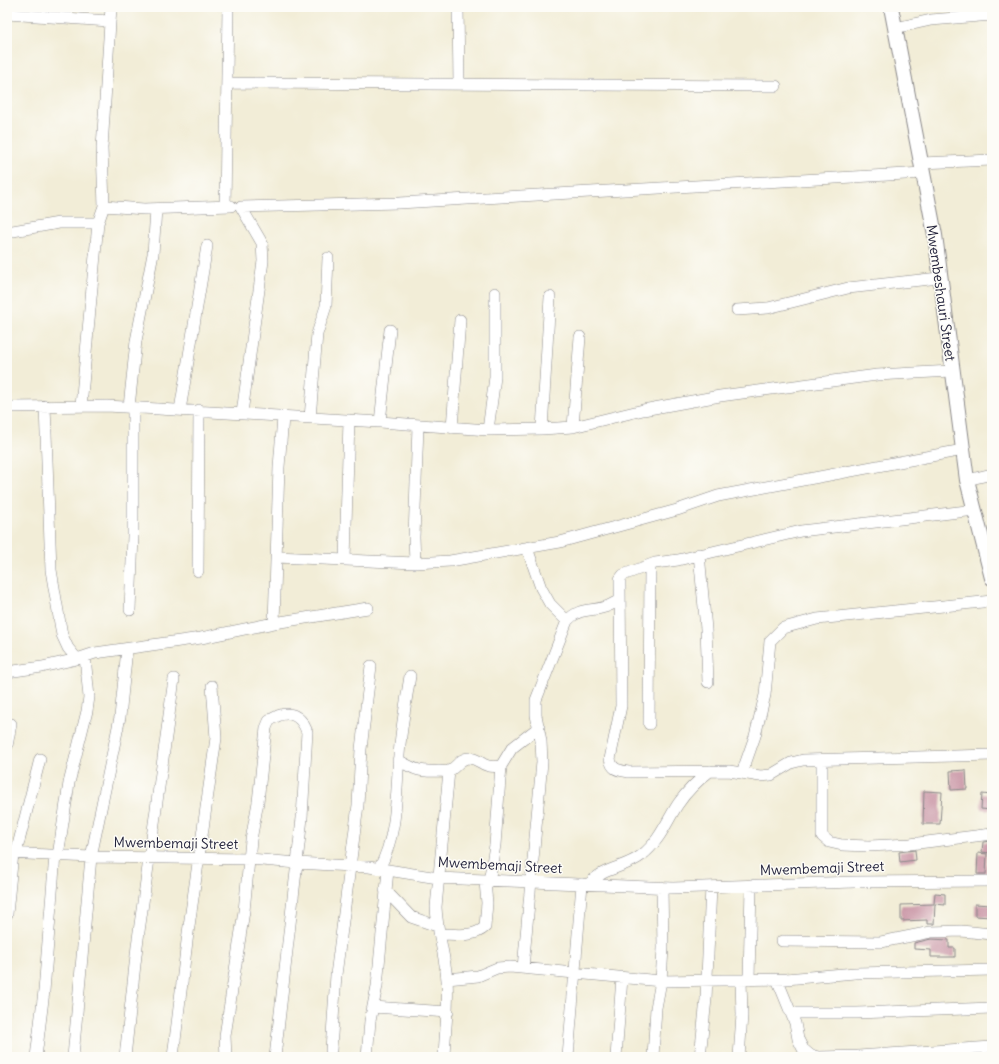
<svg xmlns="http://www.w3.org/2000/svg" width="999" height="1064" viewBox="0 0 999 1064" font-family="Delius,sans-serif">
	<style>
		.building { fill: #cb99a8 }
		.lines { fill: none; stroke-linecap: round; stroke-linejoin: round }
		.minor-casing { stroke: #8a8889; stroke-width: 12 }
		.tertiary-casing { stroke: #8a8889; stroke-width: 16 }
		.minor { stroke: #fff; stroke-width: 11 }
		.tertiary { stroke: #fff; stroke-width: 14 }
		.labels { text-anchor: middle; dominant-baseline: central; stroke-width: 3; stroke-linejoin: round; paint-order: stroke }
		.street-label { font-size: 14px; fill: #22223b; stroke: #fdfcf7 }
	</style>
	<rect width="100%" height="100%" fill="#fdfcf7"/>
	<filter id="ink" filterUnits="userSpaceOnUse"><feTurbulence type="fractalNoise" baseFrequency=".025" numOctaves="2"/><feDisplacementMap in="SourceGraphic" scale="8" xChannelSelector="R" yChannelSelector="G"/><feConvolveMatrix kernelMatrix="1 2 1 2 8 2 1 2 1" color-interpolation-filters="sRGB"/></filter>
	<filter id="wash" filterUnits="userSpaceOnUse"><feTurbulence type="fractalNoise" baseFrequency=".012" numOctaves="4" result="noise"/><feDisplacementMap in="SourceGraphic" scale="16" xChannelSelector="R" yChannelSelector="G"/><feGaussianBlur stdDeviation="0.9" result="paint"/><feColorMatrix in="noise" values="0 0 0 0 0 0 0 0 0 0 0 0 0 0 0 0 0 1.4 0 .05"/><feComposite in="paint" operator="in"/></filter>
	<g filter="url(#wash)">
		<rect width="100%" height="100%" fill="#f2edd7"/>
		<g id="blocks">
			<!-- building -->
			<path class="building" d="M966,770L967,789L951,790L950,771Z
				M924,791L942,792L940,824H923Z
				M982,794L992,795V810L981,809Z
				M991,841L990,853L982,852L983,842Z
				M915,850L916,860L900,862L899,852Z
				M978,853L987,854L986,874H977Z
				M935,893L945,894V905L935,904L934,924H927V920L901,921V905L934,904Z
				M975,904L991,905V917L975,916Z
				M931,939L949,940V948H955V957H931V950L914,949V943Z"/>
		</g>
	</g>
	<g filter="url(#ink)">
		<use href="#blocks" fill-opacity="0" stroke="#8a8889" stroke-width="1"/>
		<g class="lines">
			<defs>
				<path id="minor" d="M458,7L459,84
					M7,14L109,21
					M895,28L931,20L992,15
					M227,83L776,86
					M921,163L992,160
					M104,206L144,209L231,206
					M225,206L228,7
					M7,232L59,223H98
					M737,310L768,308L848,288L939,278
					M45,406L51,570L62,635L68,648L77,659
					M81,406L98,223L104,206L102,148L111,7
					M7,407L107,406L380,422L488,430L542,429L573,427L643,410L720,396L877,375L952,371
					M129,407L136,341L153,254L156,209
					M180,410L207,246
					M242,413L263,261L262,243L241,207L399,203L923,173
					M310,418L317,334L326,306L328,258
					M380,422L390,330
					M573,427L580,337
					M452,428L460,320
					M542,429L550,297
					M488,430L495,377V293
					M967,480L992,474
					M975,510L801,531L678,560L655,563L623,575L620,579V584L621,706L610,759C612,770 618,770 628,772L729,771L760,776L771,775L791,763L803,760L992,755
					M527,548L541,588L550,604L567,621
					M699,554L706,629L708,682
					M276,557L415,563L450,561L560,542L677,510L718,496L963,450
					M345,560L349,420
					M415,563L414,537L418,426
					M198,571L199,410
					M130,610L133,536V407
					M274,623L279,467L283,417
					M7,672L42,667L77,659L95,653L201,638L274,623L368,608
					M649,724L650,565
					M7,746L11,724
					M398,760C415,770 420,772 439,771C442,771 446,772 448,771C456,769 459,758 469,758C482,759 481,769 501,766
					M822,760V836L829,842L842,845L869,846L910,844L992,834
					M742,773L755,736L765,695L770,641L783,628L817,619L992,601
					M7,853L91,857L250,859L297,863L369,867L438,878L673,888L854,882L992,881
					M16,853L40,759
					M58,856L69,783L87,711L89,697L85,657
					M379,869C398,834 396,793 399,755C401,729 406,702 410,676
					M489,882L495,845L501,766L512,748L539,727
					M589,884C605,866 624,869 642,855C659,842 667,821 678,804C687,791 697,781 710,771
					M385,890L411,917L437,926
					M7,914L13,853
					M439,934C455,934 473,938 485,927L487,903L485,882
					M782,941L881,942L931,932L961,931L992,934
					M523,968L542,762L541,741L536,715V700L567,621C580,607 589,612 605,607C610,606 615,602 620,600
					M447,979L478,976L497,968L510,967L661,981L786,979L855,973L992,970
					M777,979L795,1023L798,1039L803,1049L810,1055L819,1057L858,1056L992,1047
					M749,980L751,885
					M373,1007L448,1012
					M791,1013H857L992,1008
					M331,1050L336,975L358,805L361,749L371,666
					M36,1057L44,991L55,855
					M73,1057L91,857L120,717L127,649
					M125,1057L137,946L174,679
					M173,1057L188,933L216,738L212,686
					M226,1057L225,1036L244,911L251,840L258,802L266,728L269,721C285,709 300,712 307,732L302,818L275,1057
					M367,1057L370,1021L377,986L388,870
					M444,1057C445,1031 449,1006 447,980C445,955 437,932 436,907L449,771
					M568,1057L582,884
					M616,1057L622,978
					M653,1057L656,1008L661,981L663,948L662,887
					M700,1057L706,999L711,887
					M739,1057L742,1015L741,980"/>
				<path id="tertiary" d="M891,7L935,235L967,480L992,578"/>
			</defs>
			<!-- minor casing -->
			<use href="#minor" class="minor-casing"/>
			<!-- tertiary casing -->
			<use href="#tertiary" class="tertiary-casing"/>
			<!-- minor -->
			<use href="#minor" class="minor"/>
			<!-- tertiary -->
			<use href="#tertiary" class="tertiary"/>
		</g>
	</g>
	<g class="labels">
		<!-- street labels -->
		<g class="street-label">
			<text transform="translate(941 293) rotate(82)">Mwembeshauri Street</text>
			<text transform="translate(176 843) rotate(1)">Mwembemaji Street</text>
			<text transform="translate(500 865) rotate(3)">Mwembemaji Street</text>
			<text transform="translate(822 868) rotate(-2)">Mwembemaji Street</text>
		</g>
	</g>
	<!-- margin -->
	<rect width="999" height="1064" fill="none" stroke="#fdfcf7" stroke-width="24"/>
</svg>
